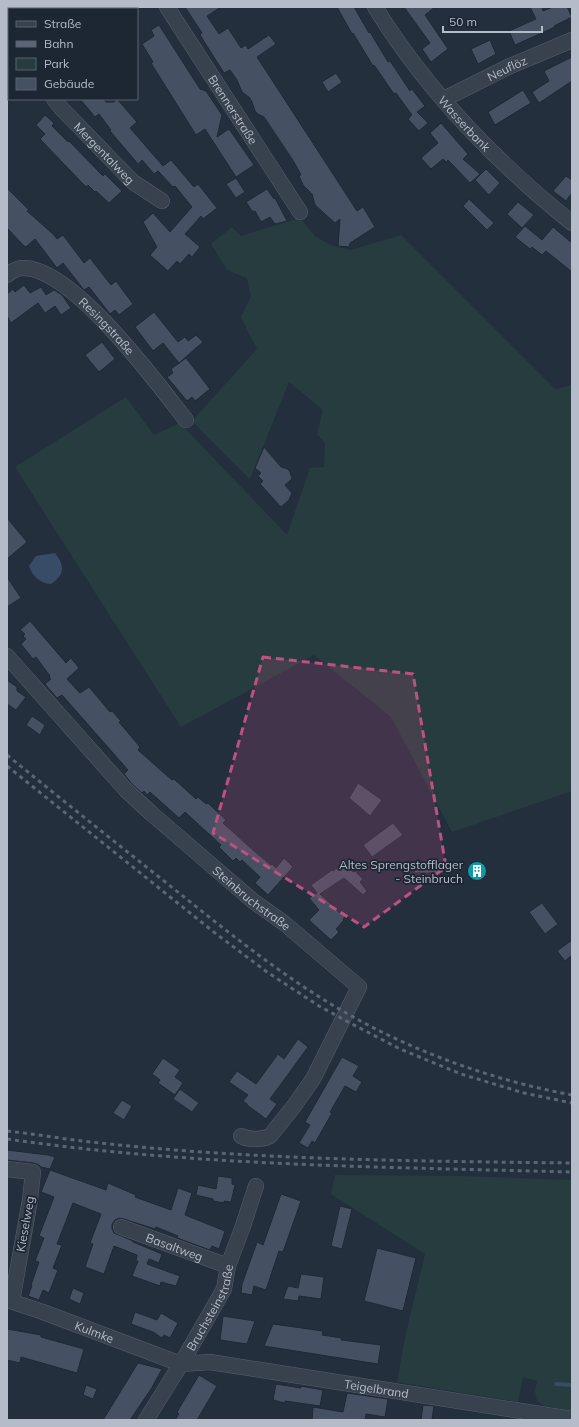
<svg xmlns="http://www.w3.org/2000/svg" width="579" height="1427" viewBox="0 0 579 1427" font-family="Mulish,sans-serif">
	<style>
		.green { fill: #263c3f }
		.water { fill: #394c67 }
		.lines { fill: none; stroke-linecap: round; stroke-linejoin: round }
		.stream { stroke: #394c67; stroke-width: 4 }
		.building { fill: #455162; stroke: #1f2835 }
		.street-casing { stroke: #565f6c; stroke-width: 16 }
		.street { stroke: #38414e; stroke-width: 15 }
		.rail { stroke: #5a6575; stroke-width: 3; stroke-dasharray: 4 4; stroke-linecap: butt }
		.marked { fill: #bd5182; fill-opacity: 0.2; stroke: #bd5182; stroke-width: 3; stroke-dasharray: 8 5; stroke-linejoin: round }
		.labels { text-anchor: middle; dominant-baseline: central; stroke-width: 3.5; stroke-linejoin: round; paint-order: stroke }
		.street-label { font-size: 12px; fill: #b4bcc9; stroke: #1d2633 }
		.poi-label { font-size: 12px; fill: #b4bcc9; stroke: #1d2633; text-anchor: end }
	</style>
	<rect width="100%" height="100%" fill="#242f3e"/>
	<!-- green -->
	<path class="green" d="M300,218L315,236L330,245L351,250L401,235L555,389L572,385V791L452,832L391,717L314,655L181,727L15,467L126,397L154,435L180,423L287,535L310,468L324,467L325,443L317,434L323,410L289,382L250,479L192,421L257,349L241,317L251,296L247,278L227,270L211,244L232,227L241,236Z
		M335,1175L462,1176L572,1180V1411L545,1406L537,1401L535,1391L537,1381L523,1377L518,1402L397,1382L406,1333L425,1254L331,1194Z"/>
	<!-- water -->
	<path class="water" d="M55,553C65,566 65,574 51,584C40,583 33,577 29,566L36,556Z"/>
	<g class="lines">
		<!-- stream -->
		<path class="stream" d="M556,1384L572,1385"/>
	</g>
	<!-- building -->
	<path class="building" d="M185,7H221L207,16L219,34L228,28L241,48L246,45L248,49L269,35L276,44L257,57L357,211L363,207L375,227L350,243L349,247L338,246L340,219L335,223L315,205L312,194L303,185L299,176L301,175L294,162L264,117L258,114L255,111L252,102L250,98L242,92L237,80L230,70L224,73L200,35L202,33Z
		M337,7H354L369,33L370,32L388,62L390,61L410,91L412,89L425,106L417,112L428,123L419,131L408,119L412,115L396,93L394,94L374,65L373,66L353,33L352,34Z
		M404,7H435L425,15L448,49L431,62L422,49L430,43Z
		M530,7H542L543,11L553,7H567L572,17L554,26L555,27L515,45L509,31L536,19Z
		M159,25L200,89L206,91L222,115L217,137L229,129L254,165L236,177L205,129L196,135L151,63L153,62L142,44L154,36L151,30Z
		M490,40L496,54L478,64L471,49Z
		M572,57V81L539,103L532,92L549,81L544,71Z
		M336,73L342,82L328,92L322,82Z
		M523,90L531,103L495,125L488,112Z
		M80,99H103L106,102H114L117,99L137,122L130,128L163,166L171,160L194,187L198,184L217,208L203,219L201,216L185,234L200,247L192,257L189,254L180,264L177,261L168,271L150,255L157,247L143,222L153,213L170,232L192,207L175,186L173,187L158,171L154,174L142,160L138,164L110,131L111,130L99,114L95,117Z
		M45,115L54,123L52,126L68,142L69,141L103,176L105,174L122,191L109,203L96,191L95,192L88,185L86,187L40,139L45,134L36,125Z
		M441,123L468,154L463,159L480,174L470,183L448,160L446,162L443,159L431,169L421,158L438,143L430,133Z
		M486,169L500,183L489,195L475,180Z
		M566,176L572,180V193L566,201L553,191Z
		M236,178L245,192L236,198L226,184Z
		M7,188L29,210L27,211L53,234L57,239L63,235L84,263L90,258L111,285L116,281L133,304L119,315L115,310L110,314L89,287L84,290L63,263L57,268L35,239L26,247L24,246L7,228Z
		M267,189L274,199L275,198L287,221L275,224L270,217L261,222L255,211L253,212L246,202Z
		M469,199L494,223L487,230L463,206Z
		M518,202L534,215L522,228L507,214Z
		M525,226L542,240L553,227L572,243V272L546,251L542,255L532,247L530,249L515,237Z
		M24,285L30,293L41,287L46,295L54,290L62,295L71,308L61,315L55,306L45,313L38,303L11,323L7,316V294L13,289L15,292Z
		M154,312L178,342L185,337L188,341L196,335L203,342L179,363L163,343L153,351L135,327Z
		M102,342L115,359L99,372L85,355Z
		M186,358L210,389L195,401L192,397L187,401L167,377L173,373L171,369Z
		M264,447L281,467L288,469L290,472L292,479L285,485L292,493L289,500L281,507L260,484L263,481L258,476L261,473L255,468Z
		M7,518L27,542L7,559Z
		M7,577L21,598L7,607Z
		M30,621L66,663L71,658L79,668L67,679L80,693L89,687L110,712L112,711L121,721L119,722L140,747L138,750L172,780L174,779L196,799L198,797L206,804L208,803L226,820L223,823L254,851L271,865L272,864L276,868L284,858L293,867L268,895L255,883L260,877L242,860L240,862L236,858L233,861L219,847L221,845L185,812L179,818L150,792L147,795L144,791L142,793L132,784L124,774L128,770L62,695L57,698L45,684L51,679L49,677L50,676L36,657L33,659L21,644L26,639L23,636L25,634L20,630Z
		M7,680L17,687V691L26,697L16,710L7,704Z
		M32,716L45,725L40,735L26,725Z
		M358,783L382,800L370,816L349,798Z
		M393,823L403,835L372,857L363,845Z
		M432,859L444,873H412Z
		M345,862L353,872L355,871L363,879L360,882L367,891L363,895L344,878L320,894L345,917L343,919L344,920L336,929L339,932L331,940L309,920L319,910L309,898L317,893L311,885L332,870L333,871Z
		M482,862L487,873L472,880L467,869Z
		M542,903L558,924L545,934L529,912Z
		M572,940V955L565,961L557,951Z
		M298,1039L308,1047L270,1099L277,1104L266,1119L247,1105V1104L243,1101L248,1095L229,1082L237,1071L256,1084L278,1054L284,1059Z
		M342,1057L359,1066L353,1076L362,1082L356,1092L345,1086L330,1112L332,1113L315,1143L312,1141L308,1148L299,1143L310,1125L305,1122Z
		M163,1058L180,1070L175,1077L183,1083L175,1095L158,1083L160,1080L152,1074Z
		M180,1089L199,1103L192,1112L173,1099Z
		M122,1100L132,1106L124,1120L113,1113Z
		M7,1150L48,1155L55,1157L50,1169L41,1167L39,1165L34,1163L7,1160Z
		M50,1170L106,1190L108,1183L136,1195L135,1197L171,1210L178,1188L192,1193L185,1215L225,1231L219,1249L212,1246L210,1250L177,1238L178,1236L156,1227L155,1229L124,1219L119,1218L115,1220L112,1224V1229L114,1233L133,1241V1242L162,1254L159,1263L149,1259L147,1264L180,1276L176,1286L161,1282L160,1286L132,1276L138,1261H136L137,1255L114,1246L104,1274L85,1267L93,1244L90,1243L101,1214L73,1203L57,1244L62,1245L53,1268L58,1270L49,1293L43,1290L39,1300L28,1296L32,1286L31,1285L39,1262L35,1261L44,1238L39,1236L54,1197L41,1192Z
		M218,1176L232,1178V1184L235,1185L231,1202L224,1201V1203L213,1201V1199L196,1195L198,1185L216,1189Z
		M281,1194L301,1201L283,1252L279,1251L266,1290L254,1286L252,1295L241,1293L242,1284L257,1242L263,1245Z
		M340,1206L352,1209L342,1249L331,1246Z
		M377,1248L416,1258L403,1311L364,1301Z
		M301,1274L324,1277L321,1299L299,1296L298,1301L283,1299L288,1286L298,1288Z
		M73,1288L84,1293L80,1304L69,1299Z
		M135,1312L157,1320L161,1313L178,1323L170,1338L164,1335L162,1338L153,1332L131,1324Z
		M223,1316L255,1321L247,1344L220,1340Z
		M273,1324L323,1331L322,1335L342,1338L341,1340L381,1345L378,1364L264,1346Z
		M7,1329L41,1335V1337L84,1349L77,1373L21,1357L20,1363L7,1360Z
		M138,1363L162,1369L151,1389L130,1420H103Z
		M199,1375L217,1386L197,1420H175L179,1414L177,1412Z
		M276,1384L301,1388V1386L323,1390L320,1406L285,1401V1403L273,1400Z
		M86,1385L97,1389L93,1399L83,1395Z
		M347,1393L388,1399L385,1417L366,1414L365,1420H312L313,1407L343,1412Z
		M423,1405L434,1406L432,1420H421Z"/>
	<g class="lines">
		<defs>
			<g id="street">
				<path id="s1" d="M167,7L300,212"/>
				<path id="s2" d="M375,7C426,90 496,162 572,223"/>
				<path d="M7,41L9,43"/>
				<path id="s3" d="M54,99L62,109L133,182L162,201"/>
				<path id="s4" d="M444,99L510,66L572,40"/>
				<path id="s5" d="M7,275C12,271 17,268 23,268C72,267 157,383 186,420"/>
				<path id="s6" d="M7,656L126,790L152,814L253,901L284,923L359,987L313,1079L294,1106L270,1136C262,1140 249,1140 241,1136"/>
				<path d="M7,1169L33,1172L30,1200L12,1301"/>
				<path id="s7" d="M121,1227L228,1266"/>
				<path id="s8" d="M7,1300L43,1312L181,1364L210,1362L572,1419"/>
				<path id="s9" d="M146,1420L181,1364L224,1289L228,1266L243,1226L256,1186"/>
			</g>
		</defs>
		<!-- street casing -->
		<use href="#street" class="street-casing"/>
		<!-- street -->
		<use href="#street" class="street"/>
		<!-- rail -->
		<path class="rail" d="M7,755C61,799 115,842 169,885C229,933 288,981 355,1018C422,1055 497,1081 572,1095
			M7,766L215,933L267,972L319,1006L352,1024L400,1049L461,1074L524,1093L572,1103
			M7,1131C35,1134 63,1139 91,1142C250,1160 412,1161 572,1163
			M7,1139C194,1166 383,1167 572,1172"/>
	</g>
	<!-- marked area -->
	<path class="marked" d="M263,657L413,674L446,867L364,927L213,833Z"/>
	<!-- icons -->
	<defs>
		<symbol id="building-disc" viewBox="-11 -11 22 22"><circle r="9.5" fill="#0f9aa8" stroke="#1d2633"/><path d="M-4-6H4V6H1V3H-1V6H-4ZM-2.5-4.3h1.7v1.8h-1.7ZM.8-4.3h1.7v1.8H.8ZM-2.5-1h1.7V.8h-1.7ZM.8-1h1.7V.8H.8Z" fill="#fff"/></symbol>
	</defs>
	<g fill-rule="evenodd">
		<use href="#building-disc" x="466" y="860" width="22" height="22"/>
	</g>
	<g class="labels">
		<!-- street labels -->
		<g class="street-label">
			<text stroke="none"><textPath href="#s4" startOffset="70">Neuflöz</textPath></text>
			<text stroke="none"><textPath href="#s1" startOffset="122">Brennerstraße</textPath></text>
			<text stroke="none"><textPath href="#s2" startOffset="147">Wasserbank</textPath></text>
			<text stroke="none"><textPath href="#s3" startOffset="74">Mergentalweg</textPath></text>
			<text stroke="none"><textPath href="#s5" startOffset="122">Resingstraße</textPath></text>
			<text stroke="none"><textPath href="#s6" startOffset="345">Steinbruchstraße</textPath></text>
			<text transform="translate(25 1224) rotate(-80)">Kieselweg</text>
			<text stroke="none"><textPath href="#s7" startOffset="57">Basaltweg</textPath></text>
			<text stroke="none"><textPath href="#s9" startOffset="130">Bruchsteinstraße</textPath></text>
			<text stroke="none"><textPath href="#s8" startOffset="93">Kulmke</textPath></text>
			<text stroke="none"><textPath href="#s8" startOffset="383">Teigelbrand</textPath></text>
		</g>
		<!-- poi labels -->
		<g class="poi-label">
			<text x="463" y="864">Altes Sprengstofflager<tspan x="463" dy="14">- Steinbruch</tspan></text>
		</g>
	</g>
	<!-- border -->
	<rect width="579" height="1427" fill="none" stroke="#b4bcc9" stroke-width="16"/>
	<!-- legend -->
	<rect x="8" y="8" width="130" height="92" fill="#1d2633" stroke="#59626f"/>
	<rect x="16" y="21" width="20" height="6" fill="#38414e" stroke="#59626f"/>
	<text x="44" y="28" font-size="12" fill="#b4bcc9">Straße</text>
	<rect x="16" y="41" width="20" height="6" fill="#5a6575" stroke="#59626f"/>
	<text x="44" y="48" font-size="12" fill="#b4bcc9">Bahn</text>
	<rect x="16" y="58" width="20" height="12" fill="#263c3f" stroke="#59626f"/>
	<text x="44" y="68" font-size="12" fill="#b4bcc9">Park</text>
	<rect x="16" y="78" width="20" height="12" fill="#455162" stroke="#59626f"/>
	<text x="44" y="88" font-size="12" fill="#b4bcc9">Gebäude</text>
	<!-- scale -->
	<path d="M443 26v6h99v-6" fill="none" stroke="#b4bcc9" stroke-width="2"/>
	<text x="449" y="26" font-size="12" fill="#b4bcc9" stroke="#1d2633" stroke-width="3" paint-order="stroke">50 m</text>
</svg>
